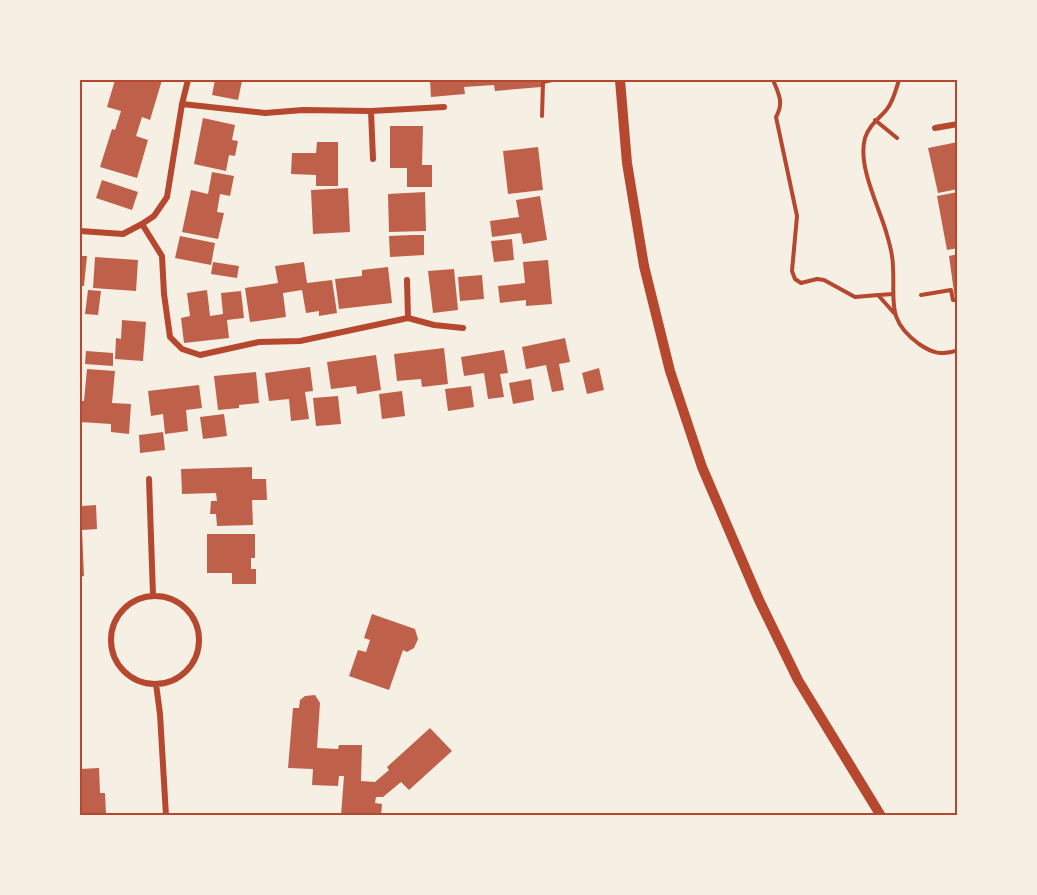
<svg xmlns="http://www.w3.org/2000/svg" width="1037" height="895" viewBox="0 0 1037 895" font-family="'Varela Round',sans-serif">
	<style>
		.building { fill: #bf614a }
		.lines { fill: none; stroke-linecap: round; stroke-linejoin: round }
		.path { stroke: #b5482f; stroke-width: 4 }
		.minor { stroke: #b5482f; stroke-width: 6 }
		.tertiary { stroke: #b5482f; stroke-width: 10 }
		.neatline { fill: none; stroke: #b5482f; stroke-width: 2 }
	</style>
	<rect width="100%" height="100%" fill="#f6efe4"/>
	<!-- building -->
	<path class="building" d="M115,80H162L150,120L142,117L136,136L148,140L137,178L100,167L112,129L115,130L121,111L107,107Z
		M215,80H249L248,82L242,81L238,100L212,95Z
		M430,80H541V87L495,91L494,85L464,87L465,94L431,97Z
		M203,118L235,125L232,140L238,141L235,156L229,155L226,171L194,164Z
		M390,126H423L422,165H432V187H407V168H390Z
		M317,142H338V186H316V175L291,174L292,153H316Z
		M958,142V189L938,193L928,148Z
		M538,147L543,190L508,194L503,151Z
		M212,172L234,176L230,196L220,194L217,212L224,213L218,239L182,232L191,190L208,194Z
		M102,180L138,192L132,210L96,198Z
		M348,188L350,232L313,234L311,190Z
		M425,192L426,231L389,232L388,194Z
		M958,192V248L947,250L937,196Z
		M540,196L547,240L523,244L521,233L492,237L490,221L519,217L516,200Z
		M412,235H424V255L390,257L389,236Z
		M180,236L215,243L211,265L175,258Z
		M512,239L514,260L494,262L491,241Z
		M958,254V299H955L949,256Z
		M80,256H87L84,286H80Z
		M95,257L138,260L136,291L93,288Z
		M548,260L552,304L526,306V300L500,303L498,286L525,283L523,262Z
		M213,262L239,266L237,278L211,274Z
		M304,262L307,283L332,280L337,313L319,316V311L306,313L302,290L283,293L286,317L250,322L245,288L278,283L275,266Z
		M388,267L392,303L339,309L335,279L362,276V270Z
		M454,269L458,310L433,313L428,271Z
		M482,275L484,299L460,301L458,277Z
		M88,290L101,291L98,315L85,314Z
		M207,290L210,316L223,314L221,293L241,291L244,318L227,320L229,338L184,343L181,318L190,316L187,293Z
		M122,320L146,322L143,361L115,359L116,338L121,339Z
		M565,338L570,362L559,364L564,390L552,392L546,365L526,369L522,347Z
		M444,348L448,384L422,387L421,379L397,381L394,354Z
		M504,350L508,373L500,374L504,397L488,399L484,373L464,376L461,357Z
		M86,351L113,353V366L85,364Z
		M376,355L381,390L357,394L356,386L331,389L327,362Z
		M310,367L313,391L305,392L309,419L291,421L289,399L269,401L265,373Z
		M599,368L604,390L587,394L582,373Z
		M87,369L115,371L112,403L131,404L129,434L111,432V424L80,422V401H84Z
		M256,372L259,403L239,405V408L218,410L214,376Z
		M531,379L534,400L513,404L509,383Z
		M199,385L202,408L186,410L188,431L165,434L163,414L151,416L148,391Z
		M471,386L474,407L448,411L445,389Z
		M402,391L405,416L382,419L379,394Z
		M338,396L341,424L316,426L313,398Z
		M224,414L227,436L203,439L200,417Z
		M163,432L165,450L140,453L139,435Z
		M252,467V479H266L267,500H252L253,525L217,526L216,514H210L211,501H217L216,493L182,494L181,469Z
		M80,488H81L82,506L96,505L97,529L82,530L84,576L80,577Z
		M207,534H255V558H251V569H256V584H232V573H207Z
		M372,614L415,629L418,639L414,648L407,652L403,650L389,690L349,676L358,650L366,652L370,640L364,638Z
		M315,695L320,703L317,748L338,749L339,745H362L361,781L375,782L389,770L387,767L430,728L452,751L409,790L401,782L383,797H376L375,803L382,804L381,816H341L344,776H339L338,786L312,785L313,769L288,768L293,708H299L300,700L305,696Z
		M99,768L100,793H105L106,814L80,816V769Z"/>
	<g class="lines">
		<!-- path -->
		<path class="path" d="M773,80C779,94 784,103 776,117L797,216L792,271L795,279L801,283L817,279L824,280L855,297L878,295L894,313
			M899,80C896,89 893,102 887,109C879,119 869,125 865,138C857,167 880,208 887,235C890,245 893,256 893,267C895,302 886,320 919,344C932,353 942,356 958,350
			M542,116L543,82L552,80
			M875,120L897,138
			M879,295L893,294
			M921,295L951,290L953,300H958"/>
		<!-- minor -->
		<path class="minor" d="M182,104L265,113L303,110L371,111L444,107
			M371,111L373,159
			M935,128L958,124
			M142,224L162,256L164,294L170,337L182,349L200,355L259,342L300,341L408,318L434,325L463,328
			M80,231L123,234L142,224L154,216L167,197L182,104L188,80
			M407,280L408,318
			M149,479L153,595
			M111 640a44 44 0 1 1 88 0a44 44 0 1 1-88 0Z
			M156,684L160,714L166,816"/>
		<!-- tertiary -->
		<path class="tertiary" d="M620,80L627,163L644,266L670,371L702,467L759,600L798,680L881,816"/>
	</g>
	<!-- border -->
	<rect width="1037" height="895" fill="none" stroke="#f6efe4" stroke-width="162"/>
	<rect x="81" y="81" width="875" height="733" class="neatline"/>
</svg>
